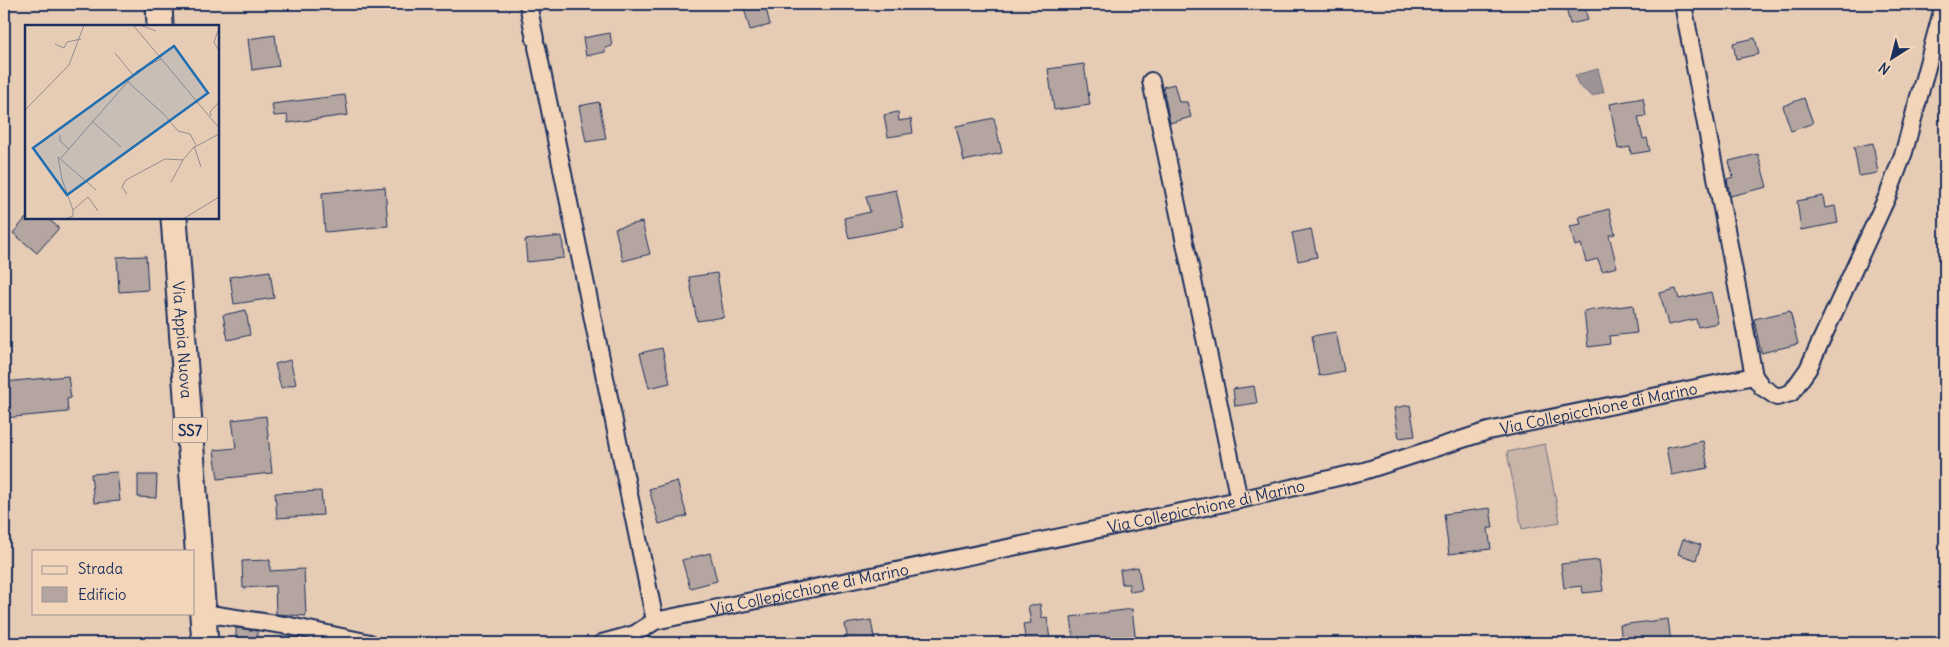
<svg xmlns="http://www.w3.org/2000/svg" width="1949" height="647" viewBox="0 0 1949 647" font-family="Delius,sans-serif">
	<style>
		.green { fill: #c8b5a8; stroke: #727283 }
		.water { fill: #9e9495; stroke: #6a6c7f }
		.building { fill: #b4a5a0; stroke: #1b2f5e }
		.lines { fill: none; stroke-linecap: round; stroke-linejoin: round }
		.minor-casing { stroke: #1b2f5e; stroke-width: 20 }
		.primary-casing { stroke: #1b2f5e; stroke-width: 29 }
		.minor { stroke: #f3d6ba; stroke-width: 16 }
		.primary { stroke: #f3d6ba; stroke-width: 25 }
		.labels { text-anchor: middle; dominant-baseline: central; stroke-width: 5; stroke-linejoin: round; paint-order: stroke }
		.shield { fill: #f3d6ba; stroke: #5c617a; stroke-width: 1 }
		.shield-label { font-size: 15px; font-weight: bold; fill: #1b2f5e }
		.street-label { font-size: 16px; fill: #1b2f5e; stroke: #f3d6ba }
		.inset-road { fill: none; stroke: #958d92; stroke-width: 1 }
		.view { fill: #1f6fb2; fill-opacity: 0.15; stroke: #1f6fb2; stroke-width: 2.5 }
		.inset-edge { fill: none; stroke: #1b2f5e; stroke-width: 2.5 }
	</style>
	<rect width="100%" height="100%" fill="#e6ccb5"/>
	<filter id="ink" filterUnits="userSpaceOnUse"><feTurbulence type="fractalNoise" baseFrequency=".02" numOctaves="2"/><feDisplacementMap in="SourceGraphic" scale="10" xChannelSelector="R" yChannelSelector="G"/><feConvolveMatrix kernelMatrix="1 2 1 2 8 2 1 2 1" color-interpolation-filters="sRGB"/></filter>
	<g filter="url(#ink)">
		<!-- green -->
		<path class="green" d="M1545,444L1560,522L1522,529L1507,452Z"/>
		<!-- water -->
		<path class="water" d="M1598,69L1604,92L1592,96L1578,85L1575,75Z"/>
		<!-- building -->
		<path class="building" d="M743,4H765L770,25L750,30Z
			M1565,4H1584L1588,20L1570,24Z
			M610,33L612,46L605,48V52L586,56L583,38Z
			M275,35L279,66L252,70L248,39Z
			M1755,38L1759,54L1736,59L1733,43Z
			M1084,64L1090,105L1054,110L1048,69Z
			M1174,84L1179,102H1187L1191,117L1170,123L1163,87Z
			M345,95L348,115L288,123L287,115L274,116L272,104Z
			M1643,98L1646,116L1638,117L1643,139L1647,138L1650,151L1631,154L1630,147L1618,149L1610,104Z
			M1804,98L1813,123L1791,131L1783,106Z
			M599,102L606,139L586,142L579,106Z
			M898,112L899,121L911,119L913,133L888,137L884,115Z
			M994,118L1002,153L964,161L956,126Z
			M1873,143L1878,173L1859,176L1854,147Z
			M1758,154L1767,187L1730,196L1727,179L1733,177L1729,161Z
			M385,187L388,226L325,232L322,193Z
			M896,190L904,227L849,238L844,218L870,212L866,196Z
			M1823,196L1825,208L1835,206L1838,223L1801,230L1797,201Z
			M1609,209L1615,234L1609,235L1617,267L1602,271L1598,259L1586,262L1581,244L1575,246L1570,226L1581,224L1579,217Z
			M26,218H47L59,228L37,253L13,233Z
			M642,222L650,254L623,261L615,228Z
			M1311,229L1317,257L1298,261L1292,233Z
			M562,236L564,258L527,262L525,240Z
			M146,256L148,290L119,292L117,257Z
			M270,271L274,298L234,304L230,277Z
			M717,273L724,317L697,321L689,277Z
			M1676,289L1679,299L1711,292L1718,323L1698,327L1696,319L1668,325L1660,293Z
			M1633,305L1637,333L1609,336L1610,344L1588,347L1584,311Z
			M246,310L250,335L228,340L223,315Z
			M1790,311L1798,344L1761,353L1754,319Z
			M1336,332L1344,371L1319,376L1312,336Z
			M662,348L670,383L649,388L640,353Z
			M290,360L296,384L281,388L275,364Z
			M68,376L71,398L67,399L68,412L4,418V382Z
			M1254,386L1257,403L1235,406L1233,389Z
			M1410,405L1415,436L1399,438L1394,408Z
			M266,416L272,473L218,479L214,450L236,448L232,420Z
			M1703,441L1708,468L1671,475L1666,448Z
			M117,472L120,501L94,503L91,474Z
			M138,475H157L156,498L138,497Z
			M677,481L687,516L659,524L649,489Z
			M321,491L323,515L277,518L275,493Z
			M1490,508L1493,528H1488L1491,549L1449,554L1444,514Z
			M1683,539L1701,545L1696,560L1678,554Z
			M710,553L717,581L690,588L682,560Z
			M270,560V571L304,569L306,616L276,614L275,586L243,588L242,561Z
			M1599,560L1603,591L1583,593L1582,586L1564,588L1561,564Z
			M1138,567L1142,590L1130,592L1129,584H1122L1120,570Z
			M1040,604L1042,618L1047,617L1050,640L1026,643L1023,624L1031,623L1028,606Z
			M1132,609L1136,643L1074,641L1071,617Z
			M1668,619L1671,643H1622L1620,625Z
			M871,620L875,643H848L845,624Z
			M236,628L257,631V643H236Z"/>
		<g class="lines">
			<defs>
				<g id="minor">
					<path d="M528,4L535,39"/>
					<path d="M1683,4L1754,376L1762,387L1777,397L1791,393L1808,369L1888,195L1904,152L1944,4"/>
					<path d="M537,47L655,621"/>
					<path d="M1151,81L1239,500"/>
					<path d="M203,613L290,626L370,643"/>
					<path id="s1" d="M602,643L635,634L655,621L1239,500L1364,471L1488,431L1754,376"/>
				</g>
				<g id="primary">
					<path d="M159,4L160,26"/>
					<path id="s2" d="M174,218L205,643"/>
				</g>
			</defs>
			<!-- minor casing -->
			<use href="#minor" class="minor-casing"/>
			<!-- primary casing -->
			<use href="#primary" class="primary-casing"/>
			<!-- minor -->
			<use href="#minor" class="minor"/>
			<!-- primary -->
			<use href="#primary" class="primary"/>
		</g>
	</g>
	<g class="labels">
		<!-- shield labels -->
		<rect class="shield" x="172.5" y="417.5" width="35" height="25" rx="4"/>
		<g class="shield-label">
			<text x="190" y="430">SS7</text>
		</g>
		<!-- street labels -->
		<g class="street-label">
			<text stroke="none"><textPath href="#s2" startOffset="122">Via Appia Nuova</textPath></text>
			<text stroke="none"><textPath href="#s1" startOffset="1026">Via Collepicchione di Marino</textPath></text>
			<text stroke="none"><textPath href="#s1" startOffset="621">Via Collepicchione di Marino</textPath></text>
			<text stroke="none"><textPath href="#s1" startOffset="216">Via Collepicchione di Marino</textPath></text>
		</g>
	</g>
	<!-- overview -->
	<g transform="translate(25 25)">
		<rect width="194" height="194" fill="#e6ccb5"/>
		<path class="inset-road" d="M108,0L194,103M115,0L131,6M194,3L189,17L194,26M30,19L39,23L42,17L56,14M90,28L108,50M103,57L142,92M0,85L44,40L59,0M186,91L185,87L194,77M142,93L153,106L165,109L171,120M67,96L96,122M35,110V116L44,124M169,121L176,142M36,133L112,46L136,34M146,157L158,135M102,169L97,162L101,155L140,134L158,135L168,123L194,109M48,185L63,172L73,186M40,194L48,191V185L37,154L33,132L71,165M158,194L194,172"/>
		<path class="view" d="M149,21L183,68L42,170L8,123Z"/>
		<rect width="194" height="194" class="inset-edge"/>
	</g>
	<!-- margin -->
	<rect width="1949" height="647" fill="none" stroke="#f3d6ba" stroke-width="20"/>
	<rect x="10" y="10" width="1929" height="627" fill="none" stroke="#1b2f5e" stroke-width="2" filter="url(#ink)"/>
	<!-- legend -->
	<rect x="32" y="550" width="162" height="65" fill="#f3d6ba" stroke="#9d9395"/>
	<rect x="42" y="566" width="25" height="8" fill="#f3d6ba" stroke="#9d9395"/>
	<text x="78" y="574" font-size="15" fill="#1b2f5e">Strada</text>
	<rect x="42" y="587" width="25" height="15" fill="#b4a5a0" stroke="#9d9395"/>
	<text x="78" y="600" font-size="15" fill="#1b2f5e">Edificio</text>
	<!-- north arrow -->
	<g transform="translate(1892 58) rotate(216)" stroke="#f3d6ba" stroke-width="4" paint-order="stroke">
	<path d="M0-4L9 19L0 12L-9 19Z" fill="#1b2f5e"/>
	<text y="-8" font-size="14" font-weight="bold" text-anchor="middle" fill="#1b2f5e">N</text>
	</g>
</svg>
